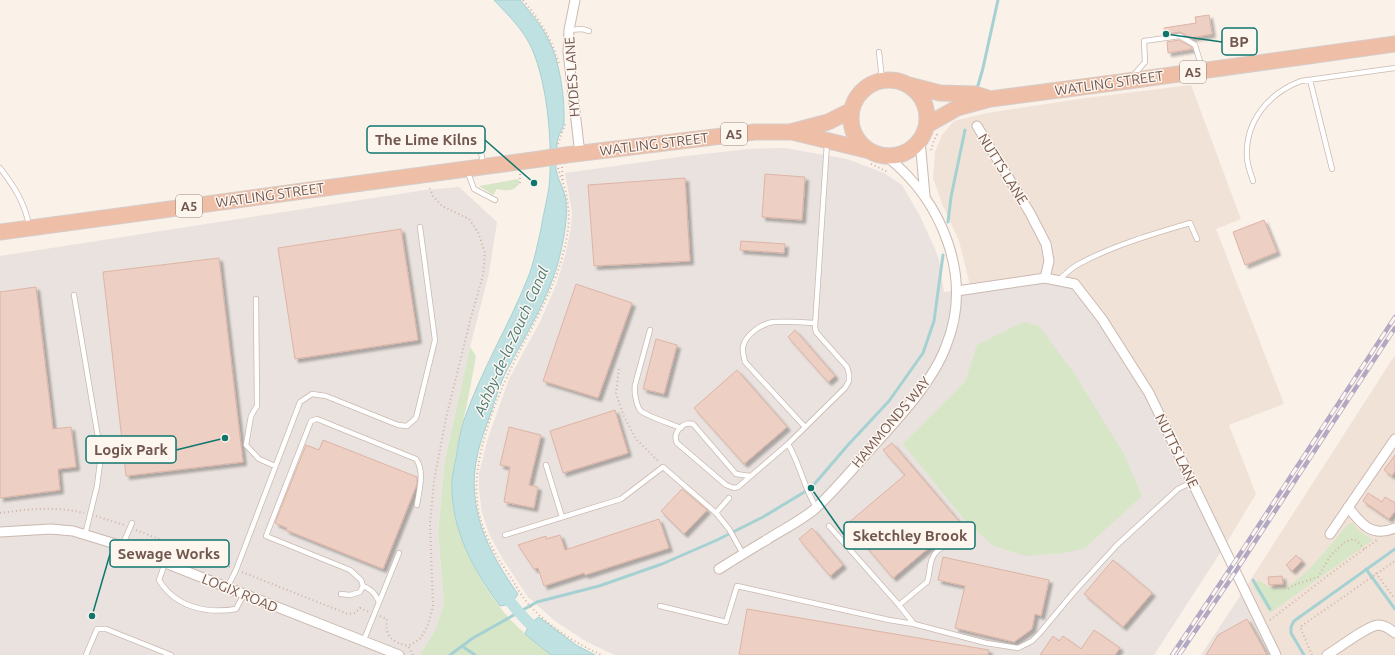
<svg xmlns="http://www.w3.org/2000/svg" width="1395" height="655" viewBox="0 0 1395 655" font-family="Ubuntu,sans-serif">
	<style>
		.residential { fill: #f1e2d8 }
		.industrial { fill: #e9e2de }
		.green { fill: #d8e6c8 }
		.water { fill: #bfe1e2; stroke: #a6d1d2 }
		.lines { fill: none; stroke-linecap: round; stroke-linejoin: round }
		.stream { stroke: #a6d1d2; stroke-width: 3 }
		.canal { stroke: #bfe1e2; stroke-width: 11 }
		.building { fill: #edcfc3; stroke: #ddb4a5; filter: url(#shadow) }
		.service-casing { stroke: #cbb9b0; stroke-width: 6 }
		.minor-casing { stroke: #cbb9b0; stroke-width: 11 }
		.trunk-casing { stroke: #d5cdca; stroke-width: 17 }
		.path { stroke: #d2b2a6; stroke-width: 2; stroke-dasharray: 1 3; stroke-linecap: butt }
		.service { stroke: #fff; stroke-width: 4.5 }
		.minor { stroke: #fff; stroke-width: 9 }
		.trunk { stroke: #efbea7; stroke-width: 15 }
		.rail-casing { stroke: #b3a8c3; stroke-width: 4.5 }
		.rail { stroke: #fdf6ef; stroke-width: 3; stroke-dasharray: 9; stroke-linecap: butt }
		.trunk-bridge-casing { stroke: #d5cdca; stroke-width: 17; stroke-linecap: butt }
		.trunk-bridge { stroke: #efbea7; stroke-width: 15 }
		.labels { text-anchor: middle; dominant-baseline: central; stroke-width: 3; stroke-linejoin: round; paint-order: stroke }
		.shield { fill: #fdf6ef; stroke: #9c877f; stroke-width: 1 }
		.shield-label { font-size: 13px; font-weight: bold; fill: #72574f }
		.street-label { font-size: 14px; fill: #72574f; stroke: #fdf6ef }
		.water-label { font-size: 15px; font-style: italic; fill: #477a7b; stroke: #fdf6ef }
		.leader { fill: none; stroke: #0f766e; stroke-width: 1.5 }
		.callout-dot { fill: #0f766e; stroke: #fdf6ef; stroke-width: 1.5 }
		.callout { fill: #fdf6ef; stroke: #0f766e; stroke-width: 1.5 }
		.callout-label { font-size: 15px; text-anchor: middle; font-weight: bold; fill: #72574f }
	</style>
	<defs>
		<filter id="shadow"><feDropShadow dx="3.5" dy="3.5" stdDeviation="1" flood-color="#0004"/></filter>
	</defs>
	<rect width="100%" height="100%" fill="#faf1e9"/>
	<!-- residential -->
	<path class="residential" d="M1191,85L1241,219L1216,229L1284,404L1229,425L1256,494L1224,547L971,289L959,241L943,206L933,178L935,152L942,135L954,121L987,113L1086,98Z
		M1395,355V655H1277L1244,590Z"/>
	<!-- industrial -->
	<path class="industrial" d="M785,148L847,159L884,173L902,185L920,216L935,249L939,260L944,292L1045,278L1075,284L1149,393L1224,547L1154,655H615L587,642L555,621L528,597L504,561L490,536L482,513L479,490V473L488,438L509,379L540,322L556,285L565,256L571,228L572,212L565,173L686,156L748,149Z
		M459,187L497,222L489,273L470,347L445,459L438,532L444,604L437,629L420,655H0V256L425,190Z
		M1244,590L1276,655H1201Z"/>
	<!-- green -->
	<path class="green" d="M518,179L520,182C515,192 506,191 497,189L493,195L479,186Z
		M1023,322L1039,326L1074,373L1124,454L1142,496L1085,548L1063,553L1026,556L994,546L966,522L903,444L965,382L977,345Z
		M470,347L476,356C472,378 468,400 463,422C458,443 453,466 452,488C450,530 481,586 508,617C521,631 536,643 551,655H420L436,629L444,604L438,532L445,459Z
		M1353,523L1358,530L1373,540L1270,613L1253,586L1258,580C1266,585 1274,591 1284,588C1301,583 1335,539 1348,524Z"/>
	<!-- water -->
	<path class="water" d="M494,0H520C530,12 541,24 548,39C560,61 565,98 564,123C563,130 557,136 557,144C557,152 555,161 556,170C558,180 564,189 566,200C568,221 563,243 558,263C547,301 525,336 507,370C499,385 495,402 489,418C485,429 481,440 478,452C465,507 487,550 518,594L511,604L500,606C475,572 453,534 452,490C451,480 454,468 456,458C458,445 460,432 464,420C481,371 508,327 527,280C534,263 537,246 541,229C543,215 547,201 549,187C553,148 548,85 532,49C524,30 508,15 494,0Z
		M539,617L576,645L595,655H551L525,634L529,624Z"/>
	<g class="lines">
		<!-- stream -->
		<path class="stream" d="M977,89L983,68L998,0
			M948,222L951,197L965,130
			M1366,569L1395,609
			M1253,580L1270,609
			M462,646L475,655
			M450,655L473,638L537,602L599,586L662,564L717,540L763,517L811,488L848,445L889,401L923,353L934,321L943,255
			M1304,655L1291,633V627L1294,621L1395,549"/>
		<!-- canal -->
		<path class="canal" d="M503,592C514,608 526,621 541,634"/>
	</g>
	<!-- building -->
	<path class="building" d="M1209,15L1212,34L1191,38L1180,32L1165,34L1164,28L1196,23L1195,17Z
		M1179,40L1192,47V49L1168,53L1167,42Z
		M765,174L805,177L802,220L762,217Z
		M685,178L690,261L594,266L588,185Z
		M1264,220L1277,252L1245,265L1233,232Z
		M401,229L418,340L295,359L278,248Z
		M741,241L785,244L784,253L740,250Z
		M219,258L243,462L126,476L103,272Z
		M576,284L632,303L598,398L543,381Z
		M36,287L53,429L71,427L76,467L58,469L60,490L0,498V292Z
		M795,330L835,376L828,382L788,337Z
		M656,339L677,345L664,394L643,389Z
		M737,370L787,427L744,464L694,408Z
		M615,410L628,453L563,473L550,431Z
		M509,427L541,435L529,485L538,487L534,508L504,502L510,467L500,465Z
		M323,440L417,477V484L383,569L286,530L287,528L275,523L306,445L319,450Z
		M892,443L963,526L954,534L950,530L893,578L847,524L905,475L883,450Z
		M1395,455V471L1392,476L1384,470Z
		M682,489L707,510L684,534L661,511Z
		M1368,493L1382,502L1385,497L1395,503V511L1389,519L1363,501Z
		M659,519L669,548L585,575L584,573L544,586L538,568L534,569L518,545L546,536V539L560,535L565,550Z
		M812,528L843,565L830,576L799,539Z
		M1296,555L1302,561L1292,571L1286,565Z
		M943,557L1049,580L1041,616L1035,614L1032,629L1014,642L955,628L965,586L938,580Z
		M1113,560L1152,593L1123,627L1084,594Z
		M1282,576L1283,584L1269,585L1268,577Z
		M747,609L989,650L988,655H739Z
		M1247,619L1267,655H1206L1218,635Z
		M1094,630L1120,648L1115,655H1040L1053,636L1059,641L1063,636L1081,649Z"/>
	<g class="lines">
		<defs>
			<path id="service" d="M569,30L582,29L589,31
				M879,52L882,80
				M1132,77L1145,62L1144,41L1180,36L1195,45L1202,68
				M1310,80L1332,169
				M480,145L483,165
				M0,168C14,186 25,203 29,226
				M467,170L474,189L495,200
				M1253,181C1251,174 1247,165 1247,157C1245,121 1269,93 1301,81L1395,68
				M1058,281C1064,275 1070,269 1077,265C1111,246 1153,234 1190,223L1197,239
				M74,295L101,455L97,486L85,535
				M256,299L257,406L251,416L246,445L259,459L275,466
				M650,330L635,385C634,392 636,404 640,410C643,415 674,425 681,428
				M805,427L745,362C744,357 742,352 743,347C745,335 761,324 773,322C786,321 801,322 814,323
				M788,444C800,464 804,488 816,507
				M546,465L562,517
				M750,476L736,474L693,424C683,421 672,433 677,443L726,485L734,488L738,487L788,444L845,388L849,381V374L847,367L816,332L815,327L827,143
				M716,513L729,498
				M829,526L899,605L914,624L986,643L1018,648L1032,641L1039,634L1074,592L1117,545L1178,489L1192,482
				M505,535L621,499L663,467L716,513L729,529L743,554
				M122,546L132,523
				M165,563L159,580C175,607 206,614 236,609L244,594
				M227,588L236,570L300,402L312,394L326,396L398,425L407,426L416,418L435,340L420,227
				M341,594L350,595L360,592L363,586
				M379,602C375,593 372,590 363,586L361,580L350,570L266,536L311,421L317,419L416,459C425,472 419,490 417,505
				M899,605L927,582C930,574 929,566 932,559C938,544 952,544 965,546
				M660,606L726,622L737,586L889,620L914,624
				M363,642L399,553
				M86,655L97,629H106L171,655"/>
			<path id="minor" d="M575,0L569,30L568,52L580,154
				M977,126L1030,213L1046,244L1049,261L1045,278
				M920,140L925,196
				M957,291L1045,278L1075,284L1102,319L1149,393L1276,655
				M1348,507C1361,524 1372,538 1395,528
				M0,532L51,529L73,531L122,546L399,655
				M1330,534L1395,439
				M719,569C735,559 751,549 768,539C784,529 802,520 816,508C834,491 851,471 867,453C894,423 932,384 946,346C974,277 942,200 886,156
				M1327,655C1339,648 1367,626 1378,625C1385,625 1390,629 1395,633"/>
			<path id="trunk" d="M851 118a38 38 0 1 1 76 0a38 38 0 1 1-76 0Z
				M909,85L940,93L975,94L988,98
				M927,125L957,108L990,99L1128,81L1395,44
				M792,132L870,151
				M566,155L755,132H790L828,122L852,110
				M0,232L540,159"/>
		</defs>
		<!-- service casing -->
		<use href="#service" class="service-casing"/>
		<!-- minor casing -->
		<use href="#minor" class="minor-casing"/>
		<!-- trunk casing -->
		<use href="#trunk" class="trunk-casing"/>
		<!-- path -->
		<path class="path" d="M523,0C541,22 551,37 559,64
			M558,144L566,122
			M931,150L934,140L938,133
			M871,164L888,172
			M562,167L563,181
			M558,168C559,174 562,178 563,183C568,197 570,215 568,230C562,274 540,312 520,350C497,395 466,467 480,517C486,539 497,558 510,576C516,586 522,597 530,606C550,627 576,644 602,655
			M520,174V183
			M619,369L616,393L624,417L636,439L659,462
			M0,513C28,509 56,506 84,513
			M96,516L124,525
			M136,530L230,567
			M242,572L348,614L355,613L360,608L369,612
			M1376,573L1395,599
			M1288,589L1294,585L1318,577L1331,555L1345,542L1353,539L1358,542L1365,550
			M380,616L387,619C384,636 392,642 408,646
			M1270,620L1338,568L1377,540
			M413,655L408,646L414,643L421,638L428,625L433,606L430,524L434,481L446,418L471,317L483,275L485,253L478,232L469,219L442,206L433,196L429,187
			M1312,655L1300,627L1395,561"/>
		<!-- service -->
		<use href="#service" class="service"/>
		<!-- minor -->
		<use href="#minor" class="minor"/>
		<!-- trunk -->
		<use href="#trunk" class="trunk"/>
		<defs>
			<path id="rail" d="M1172,655L1238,557L1395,317
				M1179,655L1230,580L1395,328"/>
		</defs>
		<!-- rail casing -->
		<use href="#rail" class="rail-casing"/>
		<!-- rail -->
		<use href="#rail" class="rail"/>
		<defs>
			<path id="trunk-bridge" d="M540,159L566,155"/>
		</defs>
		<!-- trunk-bridge casing -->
		<use href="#trunk-bridge" class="trunk-bridge-casing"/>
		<!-- trunk-bridge -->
		<use href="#trunk-bridge" class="trunk-bridge"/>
	</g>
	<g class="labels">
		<!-- shield labels -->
		<g class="shield">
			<rect x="1180" y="61" width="26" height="22" rx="3"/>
			<rect x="721" y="123" width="26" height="22" rx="3"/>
			<rect x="176" y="195" width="26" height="22" rx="3"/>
		</g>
		<g class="shield-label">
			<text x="1193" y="72">A5</text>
			<text x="734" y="134">A5</text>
			<text x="189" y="206">A5</text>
		</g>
		<!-- street labels -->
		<g class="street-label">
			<text transform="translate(572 77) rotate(-94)">HYDES LANE</text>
			<text transform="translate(1109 83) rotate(-8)">WATLING STREET</text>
			<text transform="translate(654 144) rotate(-7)">WATLING STREET</text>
			<text transform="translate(1003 169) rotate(58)">NUTTS LANE</text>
			<text transform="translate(270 195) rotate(-8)">WATLING STREET</text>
			<text transform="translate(891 422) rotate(-50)">HAMMONDS WAY</text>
			<text transform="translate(1177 451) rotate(64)">NUTTS LANE</text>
			<text transform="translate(240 593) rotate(22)">LOGIX ROAD</text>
		</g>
		<!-- water labels -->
		<g class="water-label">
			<text transform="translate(511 341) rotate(-66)">Ashby-de-la-Zouch Canal</text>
		</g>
	</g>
	<!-- callouts -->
	<path class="leader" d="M1166 34L1222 42M534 183L485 140M225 438L176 450M811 488L844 535M92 616L110 554"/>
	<g class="callout-dot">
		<circle cx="1166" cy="34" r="4"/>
		<circle cx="534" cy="183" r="4"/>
		<circle cx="225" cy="438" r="4"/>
		<circle cx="811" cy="488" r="4"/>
		<circle cx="92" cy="616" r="4"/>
	</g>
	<g class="callout">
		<rect x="1222" y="28" width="35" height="27" rx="4"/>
		<rect x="367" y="126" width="118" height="27" rx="4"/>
		<rect x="86" y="436" width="90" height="27" rx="4"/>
		<rect x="844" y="522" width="131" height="27" rx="4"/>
		<rect x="110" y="540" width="119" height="27" rx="4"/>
	</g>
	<g class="callout-label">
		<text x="1239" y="47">BP</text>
		<text x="426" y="145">The Lime Kilns</text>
		<text x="131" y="455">Logix Park</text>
		<text x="910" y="541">Sketchley Brook</text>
		<text x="169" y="559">Sewage Works</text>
	</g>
</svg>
